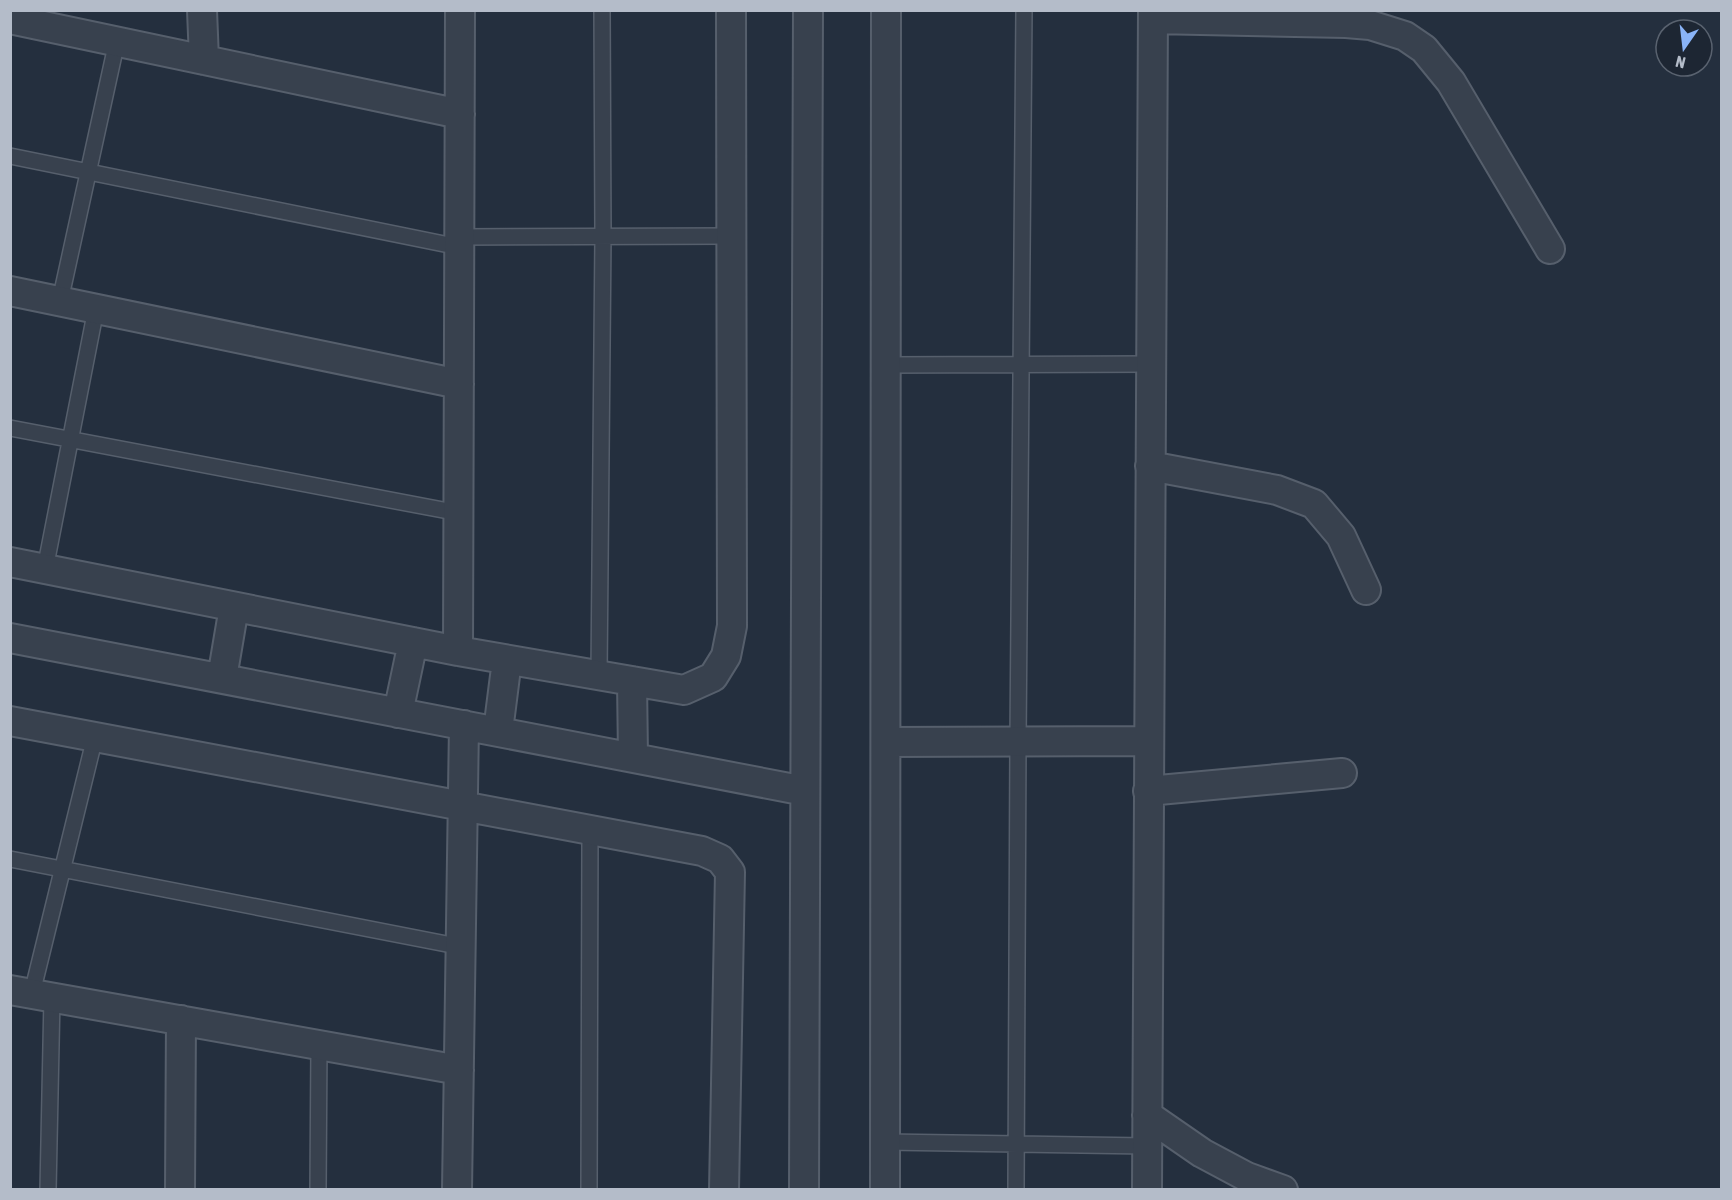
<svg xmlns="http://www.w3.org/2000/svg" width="1732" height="1200" viewBox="0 0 1732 1200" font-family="'Asap Condensed',sans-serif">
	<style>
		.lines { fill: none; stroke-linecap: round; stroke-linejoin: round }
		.lane-casing { stroke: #565f6c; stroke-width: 18 }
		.street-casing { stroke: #565f6c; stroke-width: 32 }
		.lane { stroke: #38414e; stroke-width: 15 }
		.street { stroke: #38414e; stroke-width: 28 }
	</style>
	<rect width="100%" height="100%" fill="#242f3e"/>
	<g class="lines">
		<defs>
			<path id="lane" d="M10,156L459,247
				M459,237L731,236
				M60,301L117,41
				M886,365L1151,364
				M10,428L459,513
				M45,569L96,309
				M599,675L603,236L602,10
				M10,859L462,947
				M32,993L95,737
				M885,1142L1147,1146
				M48,1190L52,997
				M318,1190L319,1045
				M589,1190L590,830
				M1016,1190L1018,741L1024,10"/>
			<path id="street" d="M202,10L204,60
				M10,19L460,114
				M1153,19L1346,23L1370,25L1405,36L1424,49L1451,82L1550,249
				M10,291L459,384
				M1150,466L1277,490L1314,504L1341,536L1366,590
				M10,562L458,651L684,690L713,677L726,656L732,626L731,10
				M10,638L805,791
				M458,651L460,10
				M222,678L234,607
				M632,681L633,757
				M398,713L413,642
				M10,721L702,851L720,859L730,872L724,1190
				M498,731L507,660
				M886,742L1148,741
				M1148,791L1342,773
				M10,990L459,1070
				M1147,1115L1202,1153L1247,1177L1283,1190
				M180,1190L181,1020
				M457,1190L464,725
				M804,1190L808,10
				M885,1190L886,10
				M1147,1190L1153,10"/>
		</defs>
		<!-- lane casing -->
		<use href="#lane" class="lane-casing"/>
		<!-- street casing -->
		<use href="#street" class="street-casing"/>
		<!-- lane -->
		<use href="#lane" class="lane"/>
		<!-- street -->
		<use href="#street" class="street"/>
	</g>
	<!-- border -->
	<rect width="1732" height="1200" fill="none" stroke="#b4bcc9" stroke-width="24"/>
	<!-- north arrow -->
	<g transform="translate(1684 48) rotate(194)"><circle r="28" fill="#1d2633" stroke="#59626f" stroke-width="1.5"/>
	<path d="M0-4.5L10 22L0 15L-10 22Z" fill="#8ab4f8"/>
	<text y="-9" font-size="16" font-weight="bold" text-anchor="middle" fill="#b4bcc9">N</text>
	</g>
</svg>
